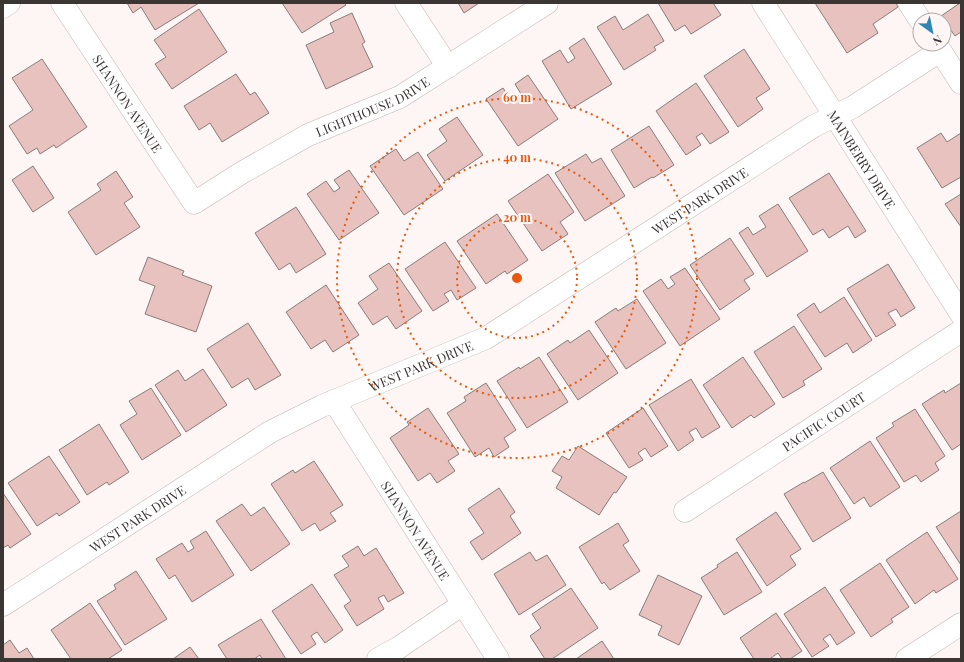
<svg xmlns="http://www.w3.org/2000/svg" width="964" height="662" viewBox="0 0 964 662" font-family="'Playfair Display',serif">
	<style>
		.building { fill: #e8c2be; stroke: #8b7c7b }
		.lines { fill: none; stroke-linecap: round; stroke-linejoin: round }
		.minor-casing { stroke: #c4b4b2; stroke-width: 23 }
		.minor { stroke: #fff; stroke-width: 22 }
		.ring { fill: none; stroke: #e8590c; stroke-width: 2; stroke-dasharray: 2 4 }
		.labels { text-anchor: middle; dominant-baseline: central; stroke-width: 4; stroke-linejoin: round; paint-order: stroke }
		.street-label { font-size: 13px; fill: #3b3534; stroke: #fdf6f5 }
		.centre { fill: #e8590c; stroke: #fdf6f5; stroke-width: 2 }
		.ring-label { font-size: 12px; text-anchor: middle; font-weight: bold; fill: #e8590c; stroke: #fdf6f5; stroke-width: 4; stroke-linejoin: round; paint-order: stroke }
	</style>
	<rect width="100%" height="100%" fill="#fdf6f5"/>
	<!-- building -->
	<path class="building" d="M127,3H199L155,30L141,7L133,13Z
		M282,3H344L346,5L302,33Z
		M458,3H479L464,13Z
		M658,3H713L721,15L691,34L685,25L675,31Z
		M815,3H896L898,7L873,24L878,33L847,53Z
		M960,3H961V32L955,36L941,16Z
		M199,9L227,52L172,89L155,64L166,57L154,40Z
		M352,13L365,42L362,44L373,67L326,89L306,45L334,32L330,23Z
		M648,14L664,41L654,47L656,50L624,70L597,27L615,16L623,30Z
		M584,38L612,84L571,109L542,61L560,50L568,63L575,58L569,48Z
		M744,49L770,89L756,98L763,109L738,127L704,76Z
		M42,59L87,127L56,148L54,145L40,154L37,148L27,154L9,126L33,110L12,78Z
		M236,74L250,95L255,92L269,113L222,142L210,123L199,130L184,106Z
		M528,75L558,119L518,146L486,99L503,88L511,100L521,94L515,84Z
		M696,83L729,132L710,144L702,133L696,137L701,145L686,155L656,111Z
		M457,117L483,155L445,181L427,155L447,141L439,129Z
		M649,126L674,165L653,178L652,177L634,188L611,150Z
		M941,133L947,142L961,133V177L942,188L917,148Z
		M396,149L404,161L418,152L443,189L404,215L370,166Z
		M586,154L592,163L601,158L625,196L585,221L555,173Z
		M33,166L54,198L33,212L12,180Z
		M349,170L379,213L339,240L307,194L326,181L334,192L340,188L334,180Z
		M116,171L133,197L124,203L140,227L96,255L68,212L101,190L97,184Z
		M829,173L866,231L855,238L848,226L829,238L823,229L813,235L789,198Z
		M548,174L574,212L560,222L568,234L542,251L508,201Z
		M961,194V227L945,204Z
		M778,204L808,251L767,277L739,233L748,227L753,235L766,227L759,216Z
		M296,207L326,254L296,273L290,263L279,270L255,233Z
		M497,214L528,260L507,274L505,271L486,284L457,241Z
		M730,238L754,274L744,280L750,289L720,310L690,265Z
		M445,242L476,288L457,300L451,290L444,294L449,301L433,311L405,269Z
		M148,257L184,271L182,275L212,286L196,332L145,314L155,286L139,280Z
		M389,263L422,311L396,329L387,316L373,325L358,303L378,289L369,276Z
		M888,264L915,308L901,317L896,309L888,313L896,325L876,337L847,289Z
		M685,268L720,319L680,346L643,291L661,279L668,289L675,284L670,277Z
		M326,285L359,335L333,352L325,340L311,349L286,312Z
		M844,297L872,340L853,353L847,343L825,357L797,315L814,303L820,313Z
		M637,299L666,343L626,369L595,322L616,308L618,311Z
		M248,323L281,375L255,390L248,378L232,388L207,349Z
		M794,326L822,369L803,381L805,385L783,398L754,352Z
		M589,330L618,373L578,400L547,354L568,340L570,343Z
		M539,357L568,402L527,428L497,381L519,367L520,369Z
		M743,357L775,404L754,418L751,415L732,428L703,385Z
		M203,369L227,405L186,432L155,385L178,370L185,381Z
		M691,379L720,427L702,438L696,428L689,432L694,440L678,451L649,405Z
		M486,383L516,430L504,438L509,447L494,457L489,448L475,457L447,413L466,401L464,397Z
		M961,383V444L952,450L922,404L944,390L945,393Z
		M151,388L181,435L142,460L120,425L137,414L129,401Z
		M428,408L459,454L448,461L455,471L437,483L430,473L418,481L390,438L409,425L407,422Z
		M643,408L668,446L651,457L645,448L638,453L643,460L629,468L606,433Z
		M915,409L945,456L935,463L939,470L921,482L916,475L904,482L876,438L894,426L892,423Z
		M99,424L129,472L109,485L107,482L87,495L59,450Z
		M870,441L900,487L870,507L864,497L854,504L830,468Z
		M578,446L627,477L616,493L614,492L599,515L556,488L562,477L552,471L562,456L569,460Z
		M49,456L80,502L59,516L57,513L37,526L8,483Z
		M314,461L343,505L330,513L336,521L320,531L315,523L302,531L271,484L293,470L295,473Z
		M823,472L851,518L813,542L784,494L804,482V483Z
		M499,488L515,512L510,516L521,533L482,560L470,542L484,533L468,509Z
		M3,493L31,534L10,548L8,545L3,548Z
		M242,504L251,516L264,507L290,544L251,571L216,521Z
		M961,511V565L936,527Z
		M776,512L801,549L790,556L796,565L767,586L736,539Z
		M618,523L629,541L623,545L640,571L610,590L604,582L602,584L579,547Z
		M206,531L234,575L192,602L175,575L169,579L156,559L182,543L188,552L194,548L190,541Z
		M927,532L958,579L936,593L934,590L915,604L886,560Z
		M358,546L364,556L376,548L404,593L388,602L384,595L378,598L384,609L357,626L344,606L351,601L334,575L349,566L342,556Z
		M530,552L536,561L547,555L566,585L519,615L494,574Z
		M737,552L762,592L724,615L701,578L718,567L717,565Z
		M880,563L909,607L891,619L893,622L871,637L840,590Z
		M136,571L167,619L125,645L97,601L116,589L114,585Z
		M658,575L702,596L679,645L658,635L662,626L639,615Z
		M312,584L343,630L325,643L317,632L311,636L316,644L301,654L272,611Z
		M825,587L855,633L837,645L830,634L823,639L829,646L812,657L784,614Z
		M571,588L598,628L552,659H545L530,636L541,628L532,614Z
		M90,603L122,650L108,659H71L51,630Z
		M776,613L802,651L790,659H782L778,653L771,658L772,659H754L740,638Z
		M261,619L286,659H262L260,655L254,659H227L218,645Z
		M10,640L19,653L27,648L34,659H3V645Z
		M602,641L614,659H576Z
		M190,647L199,659H173Z"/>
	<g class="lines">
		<defs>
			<g id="minor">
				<path id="s1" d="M62,3L194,203L243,172L308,135L400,97L547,3"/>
				<path d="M406,3L448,67"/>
				<path id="s2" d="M763,3L961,314"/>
				<path d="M909,3L920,20"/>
				<path d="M3,7L9,3"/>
				<path d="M936,44L961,83"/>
				<path id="s3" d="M334,401L498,659"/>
				<path id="s4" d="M685,511L961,331"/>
				<path id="s5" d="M3,605L270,432L322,406L486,338L814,126L853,107L940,51"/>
				<path d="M378,659L398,648L463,604"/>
				<path d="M907,659L961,624"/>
			</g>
		</defs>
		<!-- minor casing -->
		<use href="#minor" class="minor-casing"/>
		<!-- minor -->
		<use href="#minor" class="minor"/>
	</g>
	<!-- distance rings -->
	<g class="ring">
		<circle cx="517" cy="278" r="60"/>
		<circle cx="517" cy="278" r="120"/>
		<circle cx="517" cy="278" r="180"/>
	</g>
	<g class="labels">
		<!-- street labels -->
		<g class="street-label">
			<text stroke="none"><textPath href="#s1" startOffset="120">SHANNON AVENUE</textPath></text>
			<text stroke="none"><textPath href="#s1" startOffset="443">LIGHTHOUSE DRIVE</textPath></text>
			<text stroke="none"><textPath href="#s2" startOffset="185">MAINBERRY DRIVE</textPath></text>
			<text stroke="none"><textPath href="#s5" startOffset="808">WEST PARK DRIVE</textPath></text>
			<text stroke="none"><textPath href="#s5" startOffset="483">WEST PARK DRIVE</textPath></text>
			<text stroke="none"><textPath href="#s4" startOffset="165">PACIFIC COURT</textPath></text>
			<text stroke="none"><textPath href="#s5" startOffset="160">WEST PARK DRIVE</textPath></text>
			<text stroke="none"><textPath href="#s3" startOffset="153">SHANNON AVENUE</textPath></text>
		</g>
	</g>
	<circle cx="517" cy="278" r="6" class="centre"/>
	<g class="ring-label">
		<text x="517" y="102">60 m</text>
		<text x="517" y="162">40 m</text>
		<text x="517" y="222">20 m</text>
	</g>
	<!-- border -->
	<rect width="964" height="662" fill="none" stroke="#3b3534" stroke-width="8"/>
	<!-- north arrow -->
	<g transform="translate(932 32) rotate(147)"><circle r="19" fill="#fdf6f5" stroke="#afa9a8"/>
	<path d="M0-3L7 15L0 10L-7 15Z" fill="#2f87b5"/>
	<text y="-6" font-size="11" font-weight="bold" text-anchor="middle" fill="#3b3534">N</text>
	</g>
</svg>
